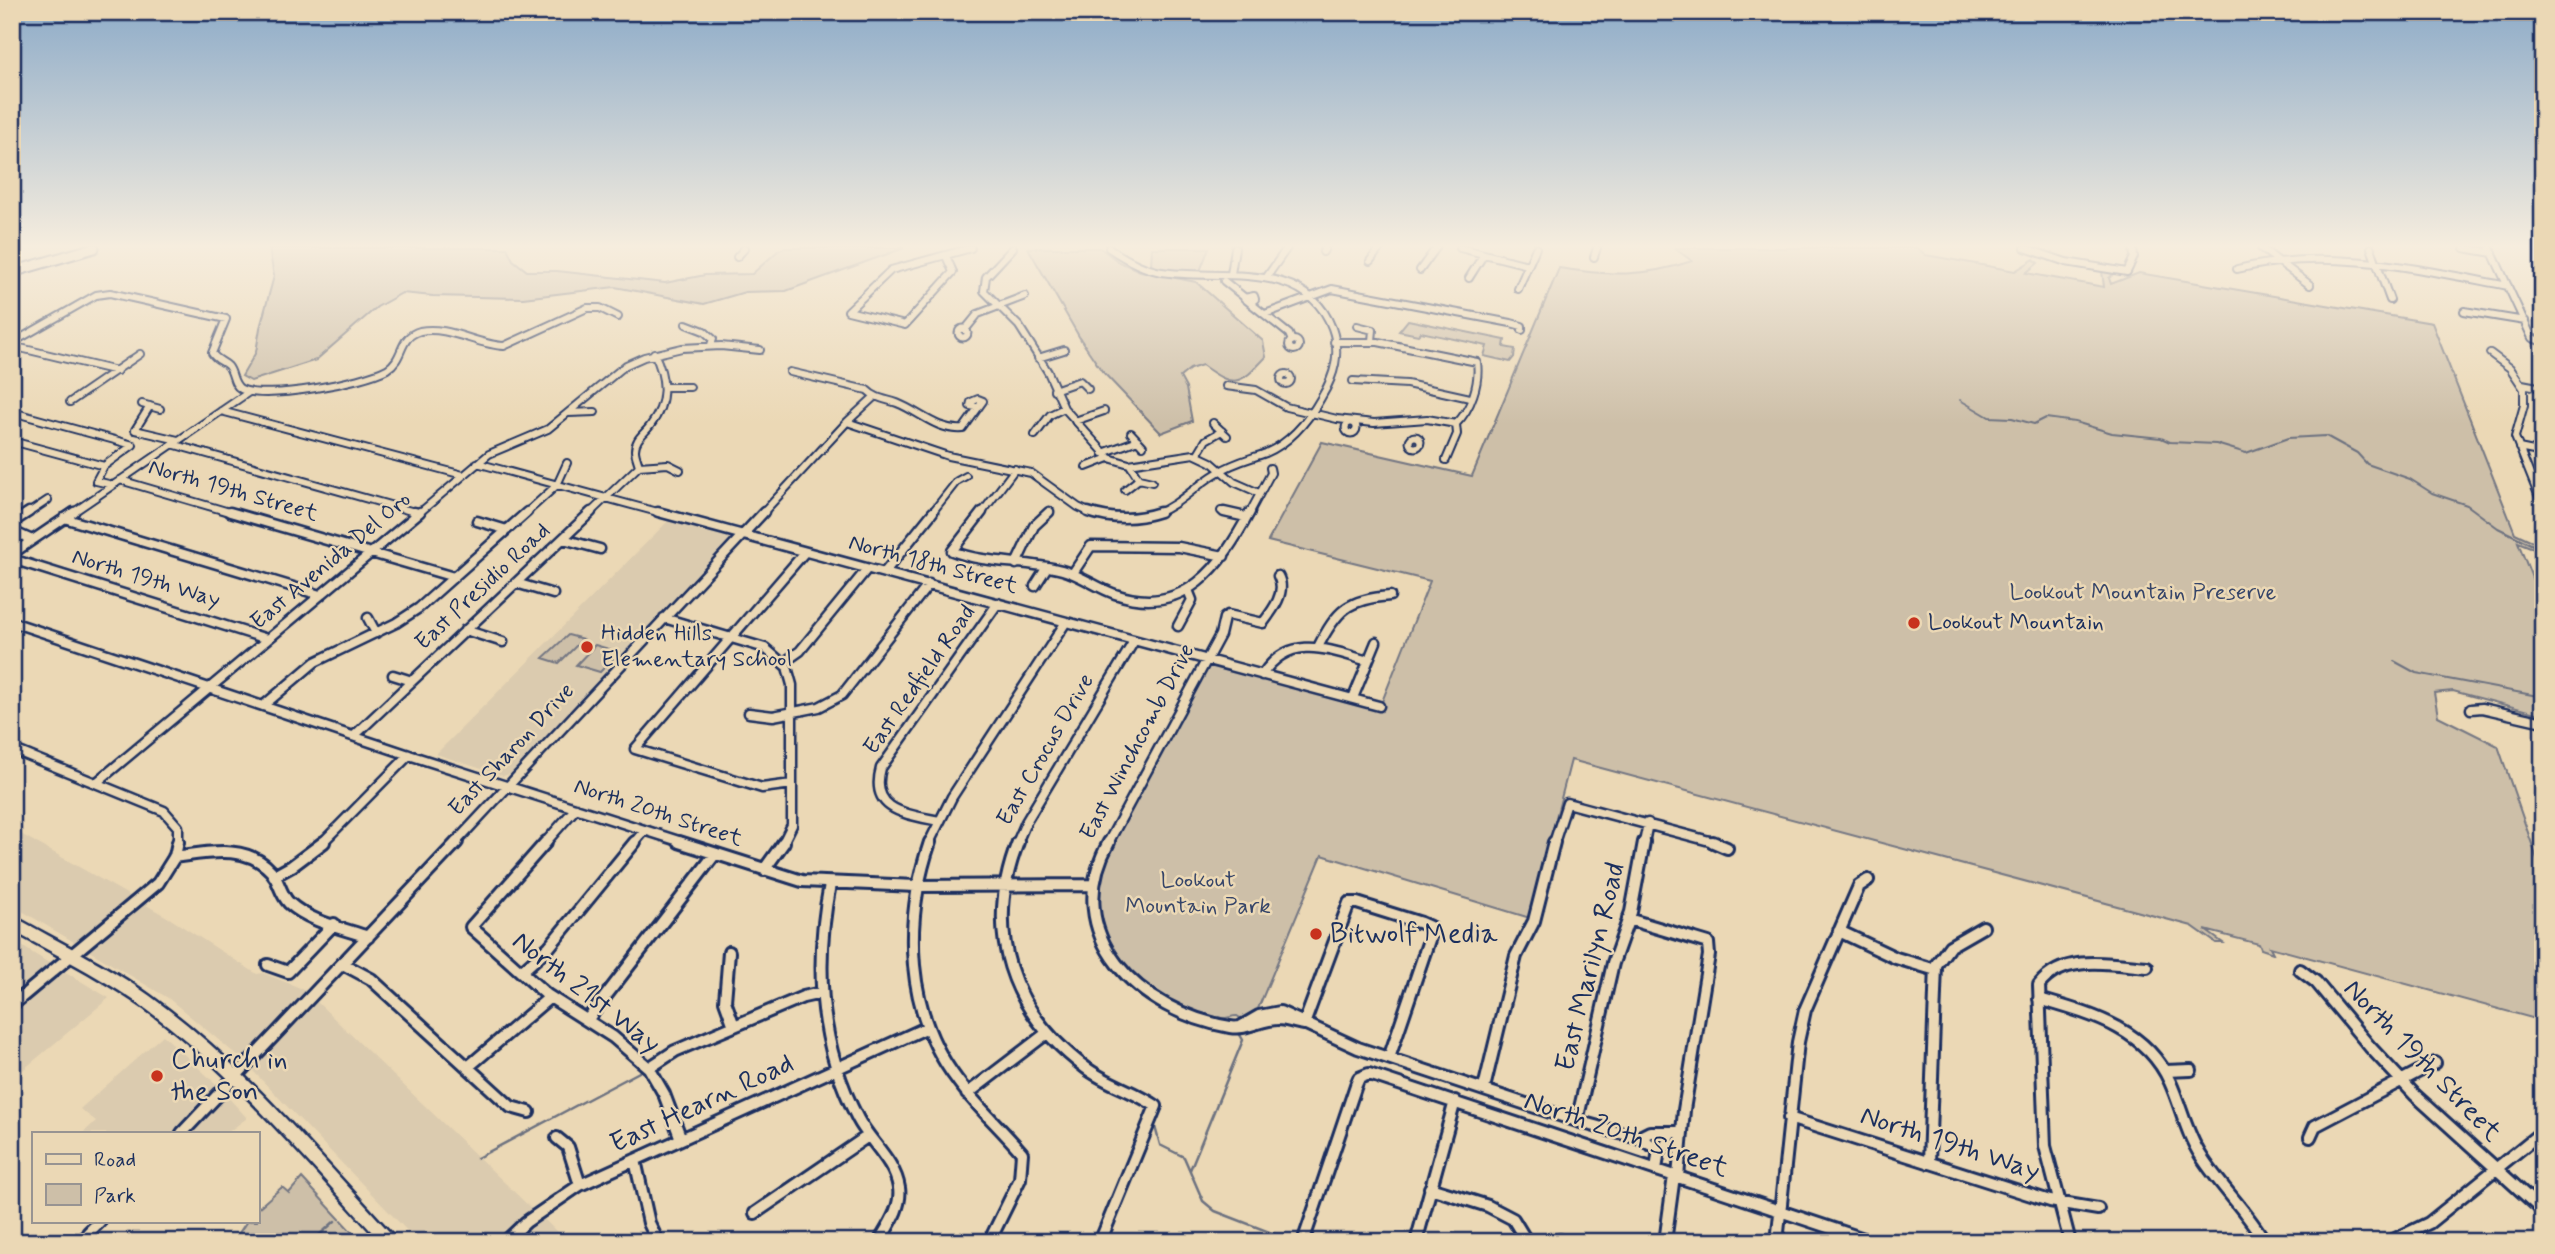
<svg xmlns="http://www.w3.org/2000/svg" width="2555" height="1254" viewBox="0 0 2555 1254" font-family="Mynerve,sans-serif">
	<style>
		.built { fill: #dbcbaf }
		.green { fill: #cdbfa8; stroke: #747783; stroke-width: 2 }
		.lines { fill: none; stroke-linecap: round; stroke-linejoin: round }
		.stream-far1 { stroke: #6d7280; stroke-width: 2 }
		.stream { stroke: #6d7280; stroke-width: 2.5 }
		.minor-far2-casing { stroke: #1b2f5e; stroke-width: 10 }
		.minor-far1-casing { stroke: #1b2f5e; stroke-width: 13 }
		.minor-casing { stroke: #1b2f5e; stroke-width: 16 }
		.major-far1-casing { stroke: #1b2f5e; stroke-width: 13 }
		.major-casing { stroke: #1b2f5e; stroke-width: 18 }
		.minor-far2 { stroke: #ebd8b5; stroke-width: 6 }
		.minor-far1 { stroke: #ebd8b5; stroke-width: 8 }
		.minor { stroke: #ebd8b5; stroke-width: 10 }
		.major-far1 { stroke: #ebd8b5; stroke-width: 9 }
		.major { stroke: #ebd8b5; stroke-width: 13 }
		.poi-dot { fill: #c8321e; stroke: #ebd8b5; stroke-width: 2.5 }
		.labels { text-anchor: middle; dominant-baseline: central; stroke-width: 5; stroke-linejoin: round; paint-order: stroke }
		.street-label { font-size: 23px; fill: #1b2f5e; stroke: #ebd8b5 }
		.park-label { font-size: 23px; fill: #364569; stroke: #ebd8b5 }
		.poi-label { font-size: 23px; fill: #1b2f5e; stroke: #ebd8b5; text-anchor: start }
		.near-poi-label { font-size: 28px; fill: #1b2f5e; stroke: #ebd8b5; text-anchor: start }
		.near-street-label { font-size: 28px; fill: #1b2f5e; stroke: #ebd8b5 }
	</style>
	<rect width="100%" height="100%" fill="#ebd8b5"/>
	<filter id="ink" filterUnits="userSpaceOnUse"><feTurbulence type="fractalNoise" baseFrequency=".0143" numOctaves="2"/><feDisplacementMap in="SourceGraphic" scale="14" xChannelSelector="R" yChannelSelector="G"/><feConvolveMatrix kernelMatrix="1 2 1 2 8 2 1 2 1" color-interpolation-filters="sRGB"/></filter>
	<g filter="url(#ink)">
		<!-- built -->
		<path class="built" d="M669,520L730,536L731,539L513,773L503,776L436,754Z
			M12,829L169,918L257,974L263,973L310,992L249,1056L239,1057L168,998L12,905Z
			M12,940L52,965L12,998Z
			M62,970L109,998L12,1079V1009Z
			M316,1001L533,1210L497,1242H418L254,1072L258,1064Z
			M163,1035L214,1082L247,1118L227,1133H83L96,1121L80,1109Z
			M541,1216L567,1242H512L522,1233Z"/>
		<!-- green -->
		<path class="green" d="M269,248H507L513,260L527,271H557L665,283L705,275L752,274L779,250L785,248H904L786,291L745,292L704,304L615,287L523,298L433,296L402,293L377,307L316,360L251,381L242,376L256,352L260,328L274,276Z
			M1028,248H1100L1119,262L1140,271L1196,282L1263,341L1266,357C1239,386 1234,388 1202,365L1190,369L1180,377L1186,388L1192,421L1161,433L1102,371L1081,340Z
			M1152,248H1209L1200,271H1174L1151,266Z
			M1674,248H1917L1926,255L2015,271L2034,259L2038,263L2026,273L2104,287L2102,271L2114,274L2109,278L2111,284L2139,273L2432,323L2515,533L2543,546V552L2518,542L2543,606V715L2453,691L2434,693L2438,716L2498,746L2543,876V1021L2270,947L2273,953L2261,949L2259,944L2205,930L2223,943H2216L2192,926L1571,760L1530,918L1322,855L1255,1016L1245,1021L1237,1016C1231,1016 1226,1019 1221,1018C1168,1009 1100,966 1098,905C1098,885 1103,866 1110,847L1207,667L1212,665L1379,709L1430,581L1268,541L1322,442L1472,476L1559,268C1609,276 1644,277 1692,261Z
			M1408,320L1505,340L1504,347L1515,349L1514,357L1510,362L1484,356L1487,346L1421,332L1418,335L1399,331Z
			M568,635L583,639L559,663L543,658Z
			M595,645L619,652L600,672L576,665Z
			M302,1178L361,1242H233L247,1221H257V1209L282,1187L289,1193Z"/>
		<g class="lines">
			<!-- stream-far1 -->
			<path class="stream-far1" d="M1960,400L1989,417L2012,418L2034,424L2046,418L2075,422L2112,433L2161,438L2170,442L2216,444L2246,453L2288,438L2326,436L2357,453L2367,464L2410,479L2432,493L2467,505L2498,528L2543,550
				M2394,661L2416,673L2543,697"/>
			<!-- stream -->
			<path class="stream" d="M1154,1123L1160,1145L1184,1157L1203,1201L1215,1211L1295,1242
				M477,1158L643,1070
				M1190,1170L1243,1040L1239,1033
				M300,1242L317,1237L335,1221"/>
			<defs>
				<path id="minor-far2" d="M1013,248L986,277L984,291L1019,326L1048,372L1064,408L1109,458L1129,464L1194,454L1211,462L1234,482L1259,493
					M1109,248C1125,259 1142,269 1162,272C1218,281 1306,258 1332,328C1341,353 1335,375 1321,398C1308,421 1291,442 1266,453C1249,459 1232,463 1217,473C1195,486 1179,505 1155,514
					M1460,248L1528,265
					M2025,248L2066,262L2127,272L2134,257L2133,248
					M2261,248L2310,285
					M2371,248L2390,300
					M2464,248L2493,253
					M2490,248L2532,338L2543,342
					M1323,252L1325,248
					M946,256L953,272L905,325L848,311L891,270L971,248
					M737,257L745,248
					M1594,257L1597,248
					M1370,261L1380,248
					M2237,269C2328,247 2418,269 2508,286
					M1420,270L1436,248
					M1231,274L1235,248
					M1266,278L1287,248
					M1469,278L1484,254
					M1224,281L1244,297
					M1518,289L1536,248
					M1251,302L1255,299L1254,296L1244,298L1289,334L1292,341
					M2464,311L2525,321
					M1265,314L1332,289L1511,323L1522,326V330
					M686,324L704,331L713,339L711,345
					M1357,326L1373,330L1372,341
					M958.5 333a4.5 4.5 0 1 1 9 0a4.5 4.5 0 1 1-9 0Z
					M965,330L978,314L1025,296
					M1289 345a5 5 0 1 1 10 0a5 5 0 1 1-10 0Z
					M1334,342H1378L1477,362C1480,383 1471,409 1456,424
					M12,343L96,295L110,293L226,319L212,353C216,360 223,361 228,366C234,373 232,384 241,389C265,401 363,382 387,369C405,358 398,337 420,331C447,325 477,345 504,346L587,308H600L618,317
					M12,346L117,371
					M2490,353L2510,368L2524,389V405L2515,437L2543,507
					M1038,358L1064,350
					M790,372L867,390C876,399 886,399 897,403C920,412 937,431 963,429L983,401L978,399L971,402L970,406L976,407
					M1281 379a5 5 0 1 1 10 0a5 5 0 1 1-10 0Z
					M1353,381L1407,384L1470,398
					M2522,384L2543,388
					M1226,386L1256,390L1286,407L1337,419L1374,423L1427,419L1456,424
					M666,387H690
					M1054,390L1080,381L1088,389
					M70,402L140,354
					M142,404L160,409
					M150,406L135,430L178,440
					M221,411L463,475
					M12,412L133,445L104,466
					M568,413L595,412
					M1075,421L1104,411
					M847,422L948,456L1031,473L1078,507L1093,514
					M1345.5 428a5.5 5.5 0 1 1 11 0a5.5 5.5 0 1 1-11 0Z
					M1213,423L1227,436
					M1131,433L1143,446
					M1035,435L1050,415L1064,408
					M1409.5 442a5.5 5.5 0 1 1 11 0a5.5 5.5 0 1 1-11 0Z
					M12,441L104,466
					M172,444L418,513
					M2519,448L2543,453
					M1103,453L1138,440
					M1197,455L1206,440L1222,431
					M1446,460L1457,434L1456,424
					M477,463L665,514
					M1130,465L1139,479L1152,482
					M104,466L96,481L113,485
					M639,466C638,461 635,455 635,450C635,439 644,434 650,426C668,403 667,379 654,353
					M639,466L668,464L680,470
					M1086,467L1109,458
					M120,480L236,514
					M1125,490L1139,479
					M1221,511L1232,514
					M27,514L48,500
					M71,514L249,392
					M418,514L489,454L548,429L626,365L644,357L682,348L721,346L760,350
					M525,514L557,485L567,463
					M589,514L639,466
					M762,514L847,422L874,397
					M931,514L957,481L966,476
					M981,514L1015,469
					M1047,514L1050,511
					M1249,514L1271,473L1270,468"/>
				<path id="minor-far1" d="M230,512L454,577
					M414,512L418,513
					M658,512L1379,706
					M982,512L952,551C988,565 1025,560 1062,570C1081,575 1097,588 1115,594C1185,618 1221,566 1250,512
					M1088,512C1112,520 1136,520 1160,512
					M1224,512L1246,517
					M64,518L320,595
					M477,521L507,530
					M12,523L29,512
					M12,531L32,540
					M563,539L600,549
					M12,554L74,512
					M12,559L267,639
					M1016,564L1034,526L1049,512
					M884,573L933,512
					M1073,573L1091,546L1179,547L1224,556
					M516,583L553,594
					M1035,586L1047,567
					M368,618L376,633
					M664,618L765,648L787,667L792,685V825L783,843
					M12,622L409,755L685,843
					M1178,626L1192,600L1188,590
					M465,630L503,642
					M1318,647C1337,610 1348,599 1390,596
					M783,663L800,651L867,569
					M393,675L412,681
					M1262,675C1290,633 1327,649 1368,661
					M1353,698L1376,642
					M263,706L315,662L396,623L419,608L527,512
					M2471,709L2482,708L2543,722
					M749,713L773,716L799,711L819,707L842,695L929,584
					M354,736L591,512
					M12,749L164,811L178,827V843
					M96,783L420,512
					M792,784L762,788L635,749L805,552
					M939,821C906,814 869,811 881,768L998,603
					M322,843L409,755
					M455,843L764,512
					M545,843L576,808
					M634,843L644,831
					M929,843L952,797L1066,622
					M1017,843L1026,822L1134,641
					M1108,843L1220,635L1224,618L1228,615L1263,623C1273,610 1287,592 1278,576
					M1554,843L1567,803L1717,843
					M1644,843L1648,823"/>
				<path id="minor" d="M546,842L471,927L547,995L613,1037L649,1068L664,1094L681,1139
					M679,842L802,881L916,886L1092,885
					M930,842C903,921 905,1012 958,1081C977,1107 1001,1128 1022,1153L1020,1179L989,1242
					M1018,842C983,931 1010,1011 1086,1068C1107,1084 1134,1091 1156,1106L1100,1242
					M1109,842C1058,935 1140,1012 1230,1027C1247,1030 1261,1019 1278,1019C1286,1019 1295,1023 1304,1024
					M1713,842L1727,848
					M174,857C206,853 246,843 271,871C279,880 280,894 289,903C310,922 342,928 368,937
					M764,870L784,842
					M274,876L292,866L324,842
					M830,884C814,965 819,1045 858,1119C870,1142 895,1161 899,1188C902,1207 888,1226 879,1242
					M1628,919L1708,943L1709,955L1684,1110L1678,1177
					M1839,931L1896,958L1936,970
					M729,952L725,1001L734,1026
					M343,964L371,979L511,1107L529,1112
					M268,965L288,972L334,924
					M2300,970L2316,982L2370,1047L2415,1095L2543,1211
					M521,972L549,947L635,842
					M2039,999C2090,1014 2146,1028 2170,1082C2181,1106 2186,1133 2201,1156C2220,1186 2247,1211 2265,1242
					M12,1005L158,883L175,856L178,842
					M588,1019L715,854
					M1304,1024L1349,903H1357L1421,923L1430,927V937L1389,1058
					M1240,1027L1259,1016L1280,1012L1358,1048L1577,1121L1638,1138L1650,1132H1681
					M468,1067L550,997
					M649,1068L675,1051L803,997L821,993
					M2165,1071L2191,1070
					M1484,1088L1516,956L1534,921L1554,842
					M967,1094L1047,1033
					M1789,1118L2050,1201L2098,1209
					M1577,1121L1613,963L1631,912L1644,842
					M182,1133L457,842
					M2310,1137L2315,1126L2435,1063
					M557,1138L568,1147L580,1185
					M1638,1138L1659,1149L1656,1170
					M1659,1149L1665,1147L1672,1132
					M635,1160L649,1223L658,1242
					M1929,1163L1936,965L1950,946L1983,927
					M1430,1188L1488,1206L1513,1219L1527,1242
					M755,1213L868,1136
					M85,1242L88,1233L100,1221
					M505,1242L526,1222L580,1185L928,1027
					M1303,1242L1356,1085L1359,1078L1369,1074L1873,1242
					M1416,1242L1455,1101
					M1556,1242L1560,1240
					M1665,1242L1674,1176
					M1777,1242L1798,1042L1805,1010L1859,886L1868,880
					M2070,1242L2045,1146L2039,985C2064,953 2112,964 2147,967
					M2389,1242L2429,1223L2543,1131"/>
				<path id="major-far1" d="M12,272L94,248"/>
				<path id="major" d="M12,923C57,948 104,971 146,1001C239,1068 313,1159 390,1242"/>
			</defs>
			<!-- minor-far2 casing -->
			<use href="#minor-far2" class="minor-far2-casing"/>
			<!-- minor-far1 casing -->
			<use href="#minor-far1" class="minor-far1-casing"/>
			<!-- minor casing -->
			<use href="#minor" class="minor-casing"/>
			<!-- major-far1 casing -->
			<use href="#major-far1" class="major-far1-casing"/>
			<!-- major casing -->
			<use href="#major" class="major-casing"/>
			<!-- minor-far2 -->
			<use href="#minor-far2" class="minor-far2"/>
			<!-- minor-far1 -->
			<use href="#minor-far1" class="minor-far1"/>
			<!-- minor -->
			<use href="#minor" class="minor"/>
			<!-- major-far1 -->
			<use href="#major-far1" class="major-far1"/>
			<!-- major -->
			<use href="#major" class="major"/>
		</g>
	</g>
	<!-- sky -->
	<linearGradient id="sky" x2="0" y2="1"><stop stop-color="#8dabc8"/><stop offset="0.58" stop-color="#f6edde"/><stop offset="1" stop-color="#f6edde" stop-opacity="0"/></linearGradient>
	<rect width="2555" height="424" fill="url(#sky)"/>
	<!-- markers -->
	<g class="poi-dot">
		<circle cx="1914" cy="623" r="7"/>
		<circle cx="587" cy="647" r="7"/>
		<circle cx="1316" cy="934" r="7"/>
		<circle cx="157" cy="1076" r="7"/>
	</g>
	<g class="labels">
		<!-- street labels -->
		<g class="street-label">
			<text transform="translate(233 491) rotate(16)">North 19th Street</text>
			<text transform="translate(331 561) rotate(-40)">East Avenida Del Oro</text>
			<text transform="translate(933 565) rotate(15)">North 18th Street</text>
			<text transform="translate(146 579) rotate(17)">North 19th Way</text>
			<text transform="translate(483 587) rotate(-43)">East Presidio Road</text>
			<text transform="translate(920 680) rotate(-55)">East Redfield Road</text>
			<text transform="translate(1138 742) rotate(-62)">East Winchcomb Drive</text>
			<text transform="translate(512 750) rotate(-47)">East Sharon Drive</text>
			<text transform="translate(1046 750) rotate(-60)">East Crocus Drive</text>
			<text transform="translate(658 813) rotate(18)">North 20th Street</text>
		</g>
		<!-- park labels -->
		<g class="park-label">
			<text x="2143" y="593">Lookout Mountain Preserve</text>
			<text x="1198" y="881">Lookout<tspan x="1198" dy="26">Mountain Park</tspan></text>
		</g>
		<!-- poi labels -->
		<g class="poi-label">
			<text x="1928" y="623">Lookout Mountain</text>
			<text x="601" y="634">Hidden Hills<tspan x="601" dy="26">Elementary School</tspan></text>
		</g>
		<!-- near-poi labels -->
		<g class="near-poi-label">
			<text x="1330" y="934">Bitwolf Media</text>
			<text x="171" y="1060">Church in<tspan x="171" dy="32">the Son</tspan></text>
		</g>
		<!-- near-street labels -->
		<g class="near-street-label">
			<text transform="translate(1591 967) rotate(-76)">East Marilyn Road</text>
			<text transform="translate(586 993) rotate(38)">North 21st Way</text>
			<text transform="translate(2422 1061) rotate(46)">North 19th Street</text>
			<text transform="translate(702 1104) rotate(-25)">East Hearn Road</text>
			<text transform="translate(1626 1135) rotate(19)">North 20th Street</text>
			<text transform="translate(1950 1144) rotate(18)">North 19th Way</text>
		</g>
	</g>
	<!-- margin -->
	<rect width="2555" height="1254" fill="none" stroke="#ebd8b5" stroke-width="42"/>
	<rect x="21" y="21" width="2513" height="1212" fill="none" stroke="#1b2f5e" stroke-width="2.5" filter="url(#ink)"/>
	<!-- legend -->
	<rect x="32" y="1132" width="228" height="91" fill="#ebd8b5" stroke="#989492" stroke-width="2"/>
	<rect x="46" y="1154" width="35" height="10" fill="#ebd8b5" stroke="#989492" stroke-width="2"/>
	<text x="94" y="1166" font-size="21" fill="#1b2f5e">Road</text>
	<rect x="46" y="1184" width="35" height="21" fill="#cdbfa8" stroke="#989492" stroke-width="2"/>
	<text x="94" y="1202" font-size="21" fill="#1b2f5e">Park</text>
</svg>
